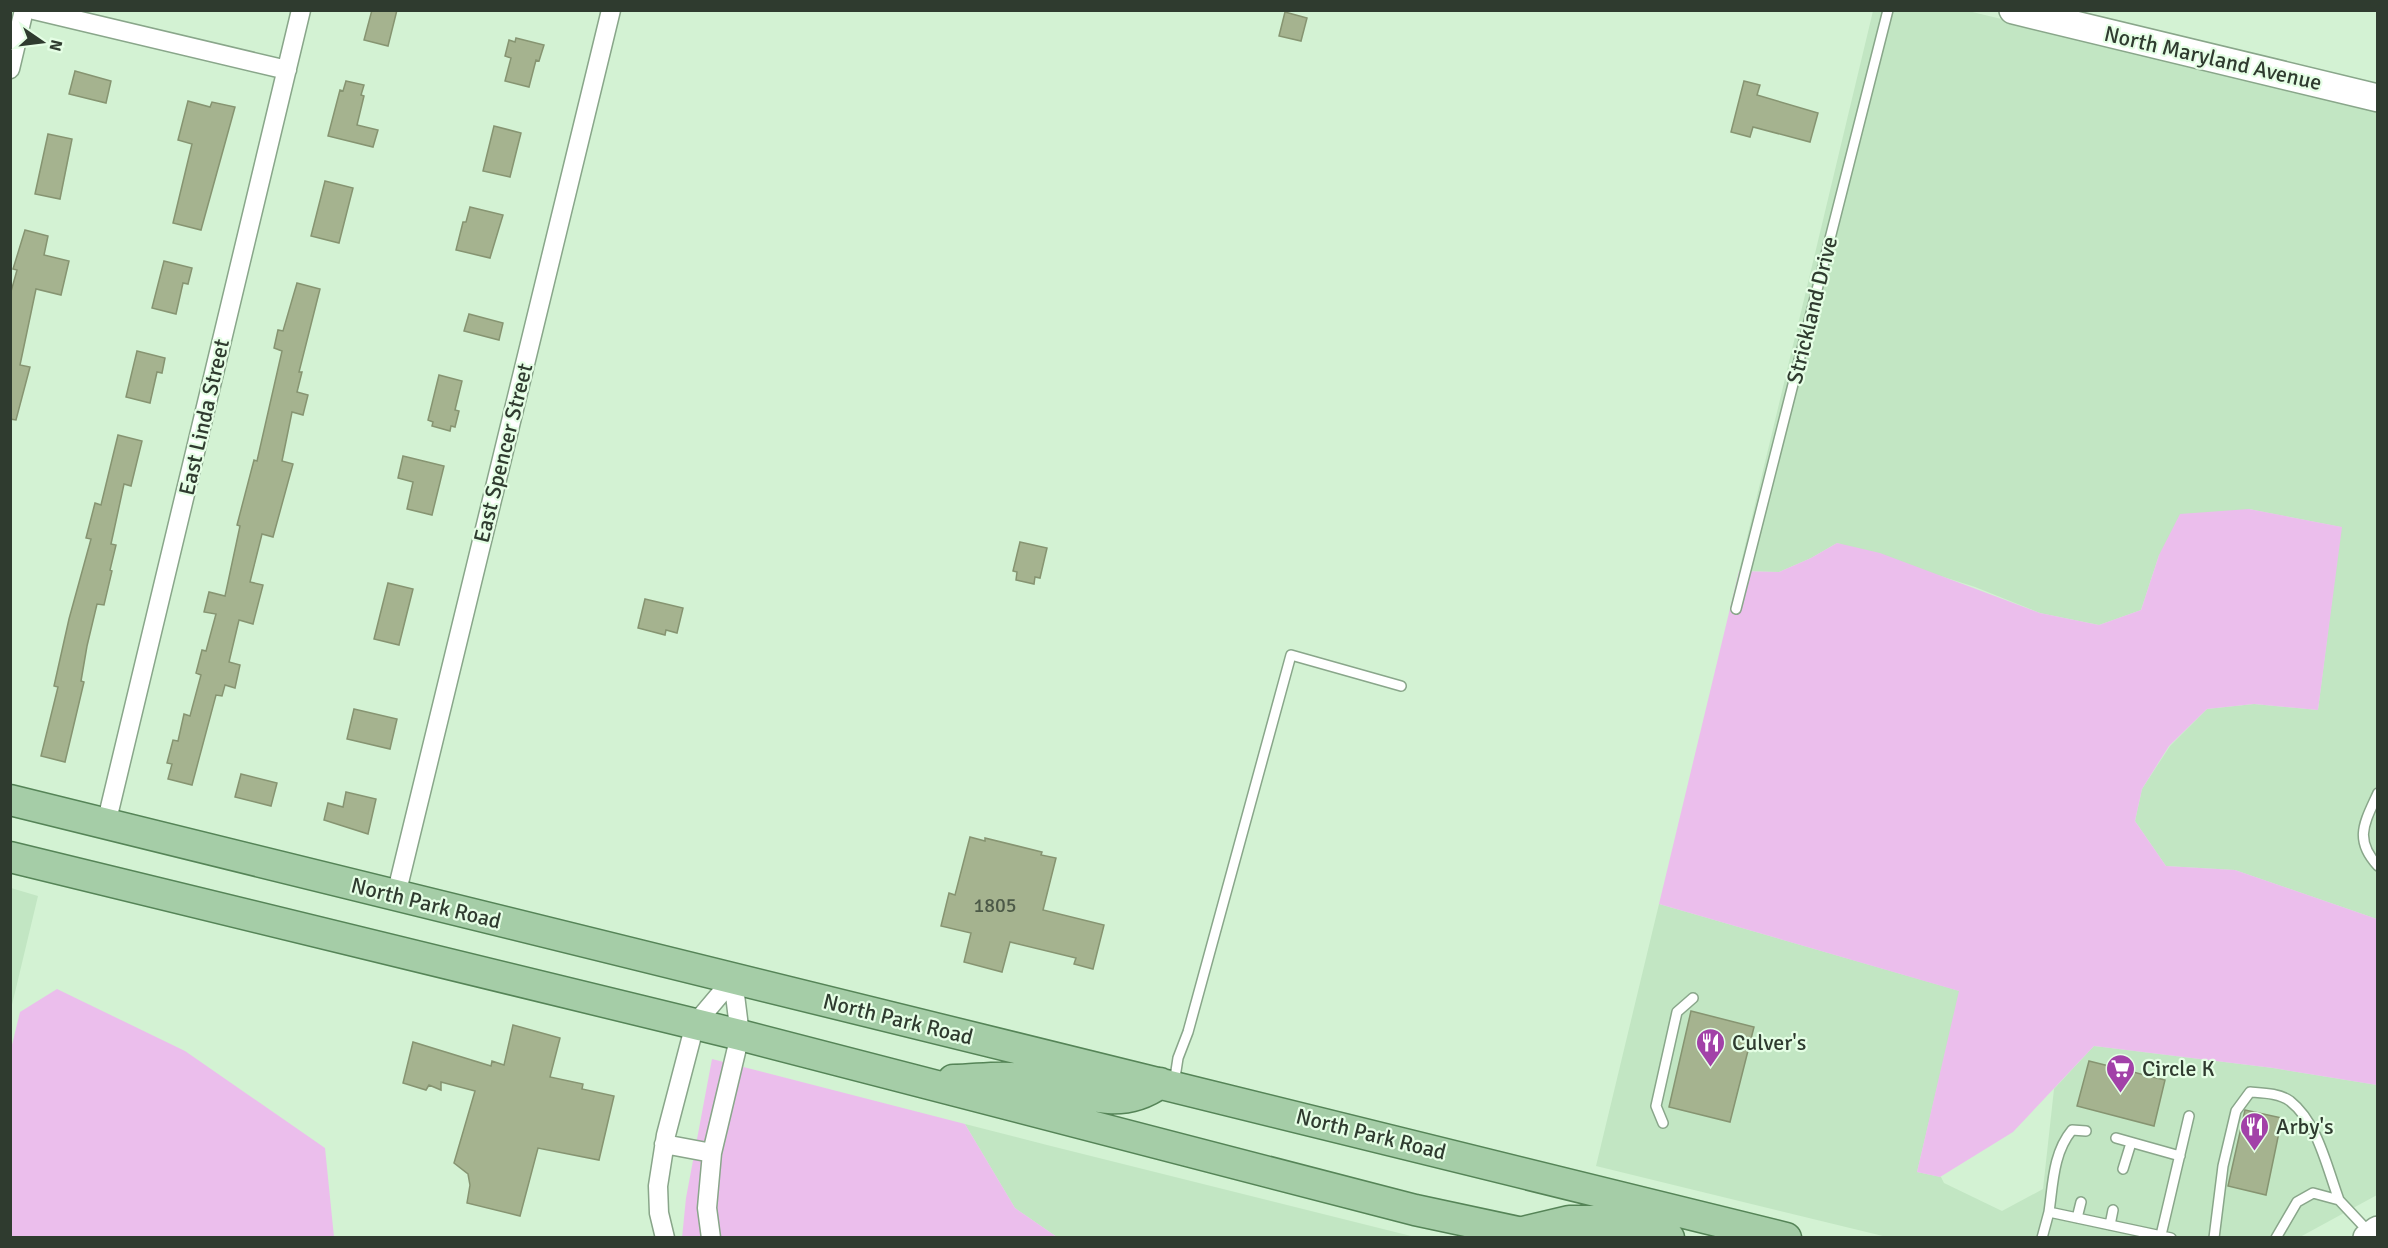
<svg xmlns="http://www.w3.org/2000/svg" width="2388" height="1248" viewBox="0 0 2388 1248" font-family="Signika,sans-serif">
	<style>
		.built { fill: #c2e6c3 }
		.green { fill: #ebbeec }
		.building { fill: #a5b38f; stroke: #869471; stroke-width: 1.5 }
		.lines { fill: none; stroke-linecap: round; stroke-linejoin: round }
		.lane-casing { stroke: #89a68a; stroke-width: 12 }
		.street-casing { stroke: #89a68a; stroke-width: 21 }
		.secondary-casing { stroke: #89a68a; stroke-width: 30 }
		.primary-casing { stroke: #558457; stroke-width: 33 }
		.lane { stroke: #fff; stroke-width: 9 }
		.street { stroke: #fff; stroke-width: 18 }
		.secondary { stroke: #fff; stroke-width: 27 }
		.primary { stroke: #a5cda7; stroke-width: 30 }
		.labels { text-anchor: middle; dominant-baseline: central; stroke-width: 4.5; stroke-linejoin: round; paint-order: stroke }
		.number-label { font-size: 20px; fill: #4c5947 }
		.street-label { font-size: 22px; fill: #2f3b2f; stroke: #e5fee5 }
		.poi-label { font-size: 22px; fill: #2f3b2f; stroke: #e5fee5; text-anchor: start }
	</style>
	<rect width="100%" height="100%" fill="#d3f2d3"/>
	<!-- built -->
	<path class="built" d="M1873,11H1968L2377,108V919L2235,870L2166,866L2135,821L2142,789L2170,746L2207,709L2254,704L2318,710L2341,527L2249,509L2159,555L2141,610L2099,625L2040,613L1975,587L1837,543L1811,558L1779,572L1739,571Z
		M11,888L38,896L11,1009L10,888Z
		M1659,904L1960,991L1917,1172L1941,1177L1944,1183L2002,1211L2043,1189L2054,1089L2094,1046L2273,1068L2377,1085V1195L2300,1237H1887L1596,1166Z
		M965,1124L1047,1145L1415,1237H1057L1015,1208Z"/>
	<!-- green -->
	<path class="green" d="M2249,509L2342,527L2318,710L2254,704L2207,709L2169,746L2142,789L2135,821L2166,866L2235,870L2377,919V1085L2273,1068L2094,1046L2013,1132L1940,1177L1917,1172L1959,991L1659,904L1739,571L1779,572L1811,558L1837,543L1880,553L2040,613L2099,625L2141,610L2159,555L2180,514Z
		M57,989L185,1051L325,1148L334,1237H11L10,1053L20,1012Z
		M712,1059L965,1124L1015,1208L1057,1237L682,1238L686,1198Z"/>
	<!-- building -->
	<path class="building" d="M372,10H397L388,46L364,40Z
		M1285,12L1307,18L1301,41L1279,36Z
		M516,38L544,45L539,61L536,60L529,87L505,81L511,58L505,56L509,40L515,42Z
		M75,71L111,81L106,103L69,94Z
		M346,81L364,85L361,95L364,96L357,125L378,130L373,147L328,136L340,90L343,91Z
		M1744,81L1760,85L1757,95L1818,113L1810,142L1753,127L1750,137L1731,132Z
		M188,101L210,107L212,102L235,107L201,230L173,223L192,144L178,140Z
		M494,126L521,133L510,177L483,171Z
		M48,134L72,139L60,199L35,194Z
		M325,181L353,188L339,243L311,236Z
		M470,207L503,215L490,258L456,250L463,222H466Z
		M25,230L48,236L44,255L69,261L61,295L36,289L20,365L30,367L16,420L10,419V295L17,270L13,269Z
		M164,261L192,268L188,284L183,283L176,314L152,308Z
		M297,283L320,289L299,372H302L297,392L308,395L303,415L292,412L282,461L293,464L273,537L262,534L250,582L263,585L253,624L239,620L229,662L240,665L235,688L225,685L222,696L216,695L192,785L168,779L172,764L167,763L173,740L178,741L184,714L190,716L201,675L196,673L202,650L206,651L216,614L204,612L209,592L225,596L240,526L237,525L254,460L257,461L282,351L274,348L278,330L283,331Z
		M469,314L503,323L499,340L464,331Z
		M137,351L165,358L162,373L157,372L150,403L126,397Z
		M439,375L462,381L455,410L459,411L455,427L451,426L450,431L432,426L433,422L428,420Z
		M118,435L142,441L131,486L124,484L111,544L116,545L110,570L112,571L104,605L97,604L87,646L81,681L84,682L65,762L41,756L58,687L54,686L69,619L91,539L86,538L95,503L101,505Z
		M403,456L444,466L432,515L407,509L413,482L398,478Z
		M1020,542L1047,548L1040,578L1035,577L1034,584L1016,580L1017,572L1013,571Z
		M388,583L413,589L399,645L374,639Z
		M645,599L683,608L677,633L666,630L665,635L638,628Z
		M354,709L397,719L390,749L347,739Z
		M241,774L277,783L271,806L235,797Z
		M346,792L376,799L368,834L324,820L328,803L343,807Z
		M970,837L985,841V838L1042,852L1041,855L1056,858L1043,910L1104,925L1093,969L1074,964L1076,958L1010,942L1002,972L964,962L971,933L941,926L949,893L955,895Z
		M1691,1011L1754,1027L1730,1122L1669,1107Z
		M513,1025L560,1038L550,1077L583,1084L582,1089L614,1096L599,1160L538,1148L520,1216L467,1203L470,1185L468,1174L454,1163L475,1091L441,1082V1090L429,1085L426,1090L403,1083L413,1042L491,1066L492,1061L504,1065Z
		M2089,1061L2165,1080L2154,1126L2077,1106Z
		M2245,1110L2282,1118L2266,1195L2228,1186Z"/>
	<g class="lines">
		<defs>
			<path id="lane" d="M1736,609L1888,10
				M2378,793C2365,822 2353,839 2378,866
				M1174,1084L1178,1058L1188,1032L1291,655L1401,686
				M1663,1123L1656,1106L1677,1012L1693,998
				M2116,1138L2180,1156
				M2123,1169L2131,1143
				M2049,1212C2053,1184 2053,1153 2072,1130L2086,1131
				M2077,1218L2081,1202
				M2110,1225L2113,1210
				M2161,1235L2189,1116
				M2042,1238L2049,1212L2171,1238
				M2214,1238L2223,1166L2236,1111L2250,1092C2262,1093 2279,1093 2290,1101C2318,1123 2327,1168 2339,1200
				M2276,1238L2297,1202L2313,1193L2339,1200L2369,1232"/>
			<path id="street" d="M34,10L287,70
				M10,69L24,10
				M106,824L301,10
				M396,895L611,10
				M664,1144L712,1153
				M665,1238L659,1213L658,1186L666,1135L695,1024L733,979
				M711,1238L707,1208L712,1153L740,1035L733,979"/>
			<path id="secondary" d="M2013,10L2378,98
				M2367,1238L2378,1230"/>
			<path id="primary" d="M10,800L1786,1238
				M10,857L740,1035L1415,1210L1546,1238
				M953,1080C975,1080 1001,1075 1023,1079C1072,1086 1114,1116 1160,1083
				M1523,1232L1569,1221H1606L1669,1238"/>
		</defs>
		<!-- lane casing -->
		<use href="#lane" class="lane-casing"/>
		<!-- street casing -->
		<use href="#street" class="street-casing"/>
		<!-- secondary casing -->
		<use href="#secondary" class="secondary-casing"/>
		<!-- primary casing -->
		<use href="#primary" class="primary-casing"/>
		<!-- lane -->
		<use href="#lane" class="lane"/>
		<!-- street -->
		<use href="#street" class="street"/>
		<!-- secondary -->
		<use href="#secondary" class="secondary"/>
		<!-- primary -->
		<use href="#primary" class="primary"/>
	</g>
	<!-- icons -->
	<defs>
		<symbol id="restaurant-pin" viewBox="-11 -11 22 30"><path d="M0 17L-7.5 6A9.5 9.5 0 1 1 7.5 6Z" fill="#a241a8" stroke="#e5fee5"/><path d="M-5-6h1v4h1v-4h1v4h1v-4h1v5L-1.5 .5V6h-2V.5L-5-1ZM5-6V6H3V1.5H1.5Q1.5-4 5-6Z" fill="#fff"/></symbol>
		<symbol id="supermarket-pin" viewBox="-11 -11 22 30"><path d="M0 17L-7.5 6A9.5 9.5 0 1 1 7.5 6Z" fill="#a241a8" stroke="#e5fee5"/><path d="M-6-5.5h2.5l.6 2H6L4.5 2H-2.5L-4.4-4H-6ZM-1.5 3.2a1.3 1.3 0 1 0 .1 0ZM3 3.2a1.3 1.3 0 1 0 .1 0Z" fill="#fff"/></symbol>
	</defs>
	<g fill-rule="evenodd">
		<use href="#restaurant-pin" x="1694" y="1026" width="33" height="45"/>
		<use href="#supermarket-pin" x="2104" y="1052" width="33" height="45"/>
		<use href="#restaurant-pin" x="2238" y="1110" width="33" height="45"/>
	</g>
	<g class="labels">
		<!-- number labels -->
		<g class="number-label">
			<text x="995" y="905">1805</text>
		</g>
		<!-- street labels -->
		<g class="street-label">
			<text transform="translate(2213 58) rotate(13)">North Maryland Avenue</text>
			<text transform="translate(1812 310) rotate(-76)">Strickland Drive</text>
			<text transform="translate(204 417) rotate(-77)">East Linda Street</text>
			<text transform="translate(503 453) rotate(-76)">East Spencer Street</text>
			<text transform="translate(426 903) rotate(14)">North Park Road</text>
			<text transform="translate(898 1019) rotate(14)">North Park Road</text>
			<text transform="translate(1371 1134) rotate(14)">North Park Road</text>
		</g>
		<!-- poi labels -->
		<g class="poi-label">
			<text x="1732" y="1042">Culver's</text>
			<text x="2142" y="1068">Circle K</text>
			<text x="2276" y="1126">Arby's</text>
		</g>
	</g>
	<!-- border -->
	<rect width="2388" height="1248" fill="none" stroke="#2f3b2f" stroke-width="24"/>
	<!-- north arrow -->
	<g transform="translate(42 42) rotate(104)" stroke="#e5fee5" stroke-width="4.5" paint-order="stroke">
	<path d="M0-4.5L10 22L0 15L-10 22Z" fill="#2f3b2f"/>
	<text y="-9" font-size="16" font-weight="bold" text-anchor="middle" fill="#2f3b2f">N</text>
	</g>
</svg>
